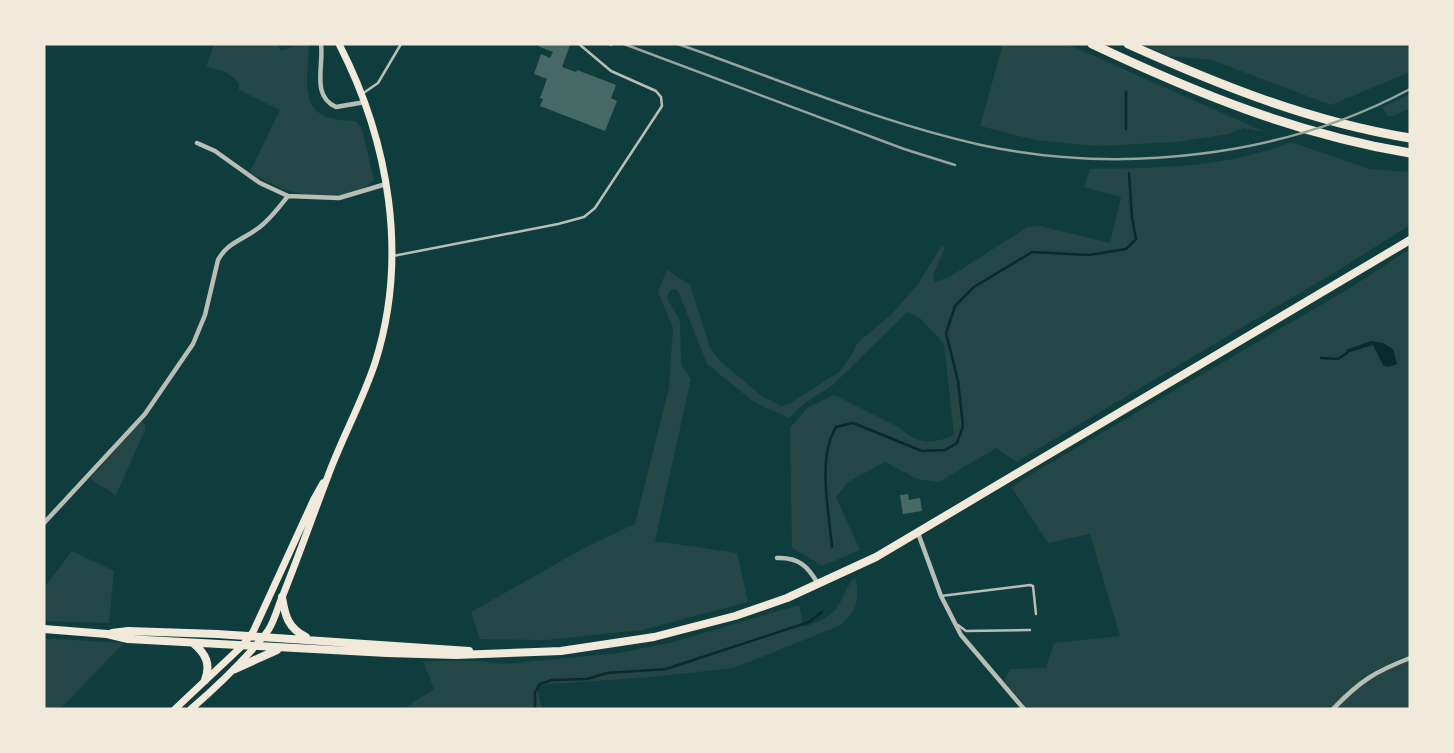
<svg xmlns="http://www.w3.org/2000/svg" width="1454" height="753" viewBox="0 0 1454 753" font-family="Literata,serif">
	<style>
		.green { fill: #244646 }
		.water { fill: #0a2a2b }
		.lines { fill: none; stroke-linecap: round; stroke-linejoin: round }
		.stream { stroke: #0a2a2b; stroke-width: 2.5 }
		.building { fill: #486865 }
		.service { stroke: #b8beb3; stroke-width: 2.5 }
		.minor { stroke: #b8beb3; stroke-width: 4.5 }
		.secondary { stroke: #f1e9da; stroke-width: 7 }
		.primary { stroke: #f1e9da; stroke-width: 8 }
		.motorway { stroke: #f1e9da; stroke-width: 9 }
		.rail { stroke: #97a49c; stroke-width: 2.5 }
	</style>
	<rect width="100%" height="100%" fill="#0f3d3e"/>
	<!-- green -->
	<path class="green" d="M214,44H277L281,51L300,44H309C307,88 297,121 355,121L362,129L374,180C340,211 283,194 250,172L280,110L239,90V84C231,72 220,70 206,67Z
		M1003,44H1067L1265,132L1243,128L1229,134L1176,142L1098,146L1035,140L980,126Z
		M1143,44H1410V72L1331,105L1212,60L1168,56Z
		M1410,94V108L1394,116H1387L1382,107Z
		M1291,142L1369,169L1410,172V225L1337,271L1016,462L996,448L939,482L917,479L885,462L848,482L836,497L860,550L822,566L792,548L790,428L807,408L834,395L900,428C917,445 934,444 954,435L944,344L921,319L907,312L833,385L805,403L789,418L754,402L707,364L679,293L676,289L670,290L667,298L680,321L681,364L691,379L655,541L737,553L748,602L642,630L546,640L480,639L471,612L586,547L635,524L669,388L673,328L658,291L667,270L690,285L710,348L721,362L762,396L781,406L789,404L839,372L851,356L858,342L892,314L918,284L942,245L945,248L933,275L935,282L949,277L1028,227L1040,226L1110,243L1121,197L1084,187L1090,169C1158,168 1228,168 1291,142Z
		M1410,249V654L1364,676L1330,709H1028L1004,681L1010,669L1046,668L1054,643L1120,636L1090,534L1048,543L1012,488L1023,479L1350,288Z
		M140,422L145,424V430L116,495L90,479Z
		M72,551L114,571L109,623L44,621V588Z
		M855,577C861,598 856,614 839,626L734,668L652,677L536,685L542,709H403L434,689L423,661H480L502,664L619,653L673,642L799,605L804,627C817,622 830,618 838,606C845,596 845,588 855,577Z
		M45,639H56L124,643L60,709H44Z
		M1410,660V709H1336C1361,683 1377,674 1410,660Z"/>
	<!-- water -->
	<path class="water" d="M1371,341L1383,343L1393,349L1397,364L1388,367L1383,365L1373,345L1347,353L1346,350Z"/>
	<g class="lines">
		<!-- stream -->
		<path class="stream" d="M1126,92V129
			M1321,358L1338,359L1347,353
			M832,547C829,512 817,458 836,427L853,423L922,451L945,450L957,443L963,426L958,381L946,333L955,306L974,287L1032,252L1089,255L1126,249L1136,239L1132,218L1129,173
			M535,709V692L540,684L552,680L587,679L607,673L666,669L809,622L822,612"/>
	</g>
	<!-- building -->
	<path class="building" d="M539,44L570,45L562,67L576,72L577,70L616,85L611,98L617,101L605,131L540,106L543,99L540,98L547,79L534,74L541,54L550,58L553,52L538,46Z
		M908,494L909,500L920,498L922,511L903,514L900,495Z"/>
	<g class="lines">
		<!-- service -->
		<path class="service" d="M362,94L378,83L401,44
			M393,256L558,224L584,217L595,208L662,106L661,97L656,91L611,71L579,44
			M941,596L1030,585L1033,586L1036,614
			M958,625L966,631L1030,630"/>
		<!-- minor -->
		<path class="minor" d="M321,44C324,66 311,96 336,107L365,102
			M197,143L215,151L260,183L288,196L339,198L386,184
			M44,523L145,414L193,344L205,315L218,260C227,243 242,240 257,229C269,221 279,207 288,196
			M918,533L941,596L961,635L1024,709
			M777,558C798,557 808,566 818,584
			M1333,709C1360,681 1374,672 1410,658"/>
		<!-- secondary -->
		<path class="secondary" d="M175,709L242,646L253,632L314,499L323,483
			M191,709C213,690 233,671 252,650C257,643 264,637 269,629C275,619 278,606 283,595C299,555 313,515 328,476C342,438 362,402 375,363C409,257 389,141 339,44"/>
		<!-- primary -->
		<path class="primary" d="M282,597C285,616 288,628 306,637
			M44,629L107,634L128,639L387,653L456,655L561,651L654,637L735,616L787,598L876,557L1410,240
			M112,633L128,631L217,634L469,651
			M193,643C206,654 211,664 205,680
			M235,669L277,650"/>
		<!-- motorway -->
		<path class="motorway" d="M1092,44C1196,93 1296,134 1410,153
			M1128,44C1219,85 1311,122 1410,138"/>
		<!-- rail -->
		<path class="rail" d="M609,44L611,45
			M624,44L904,149L955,165
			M678,44C778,79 878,122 981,145C1120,175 1284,157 1410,89"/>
	</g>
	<!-- border -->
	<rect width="1454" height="753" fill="none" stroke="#f1e9da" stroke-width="91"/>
</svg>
